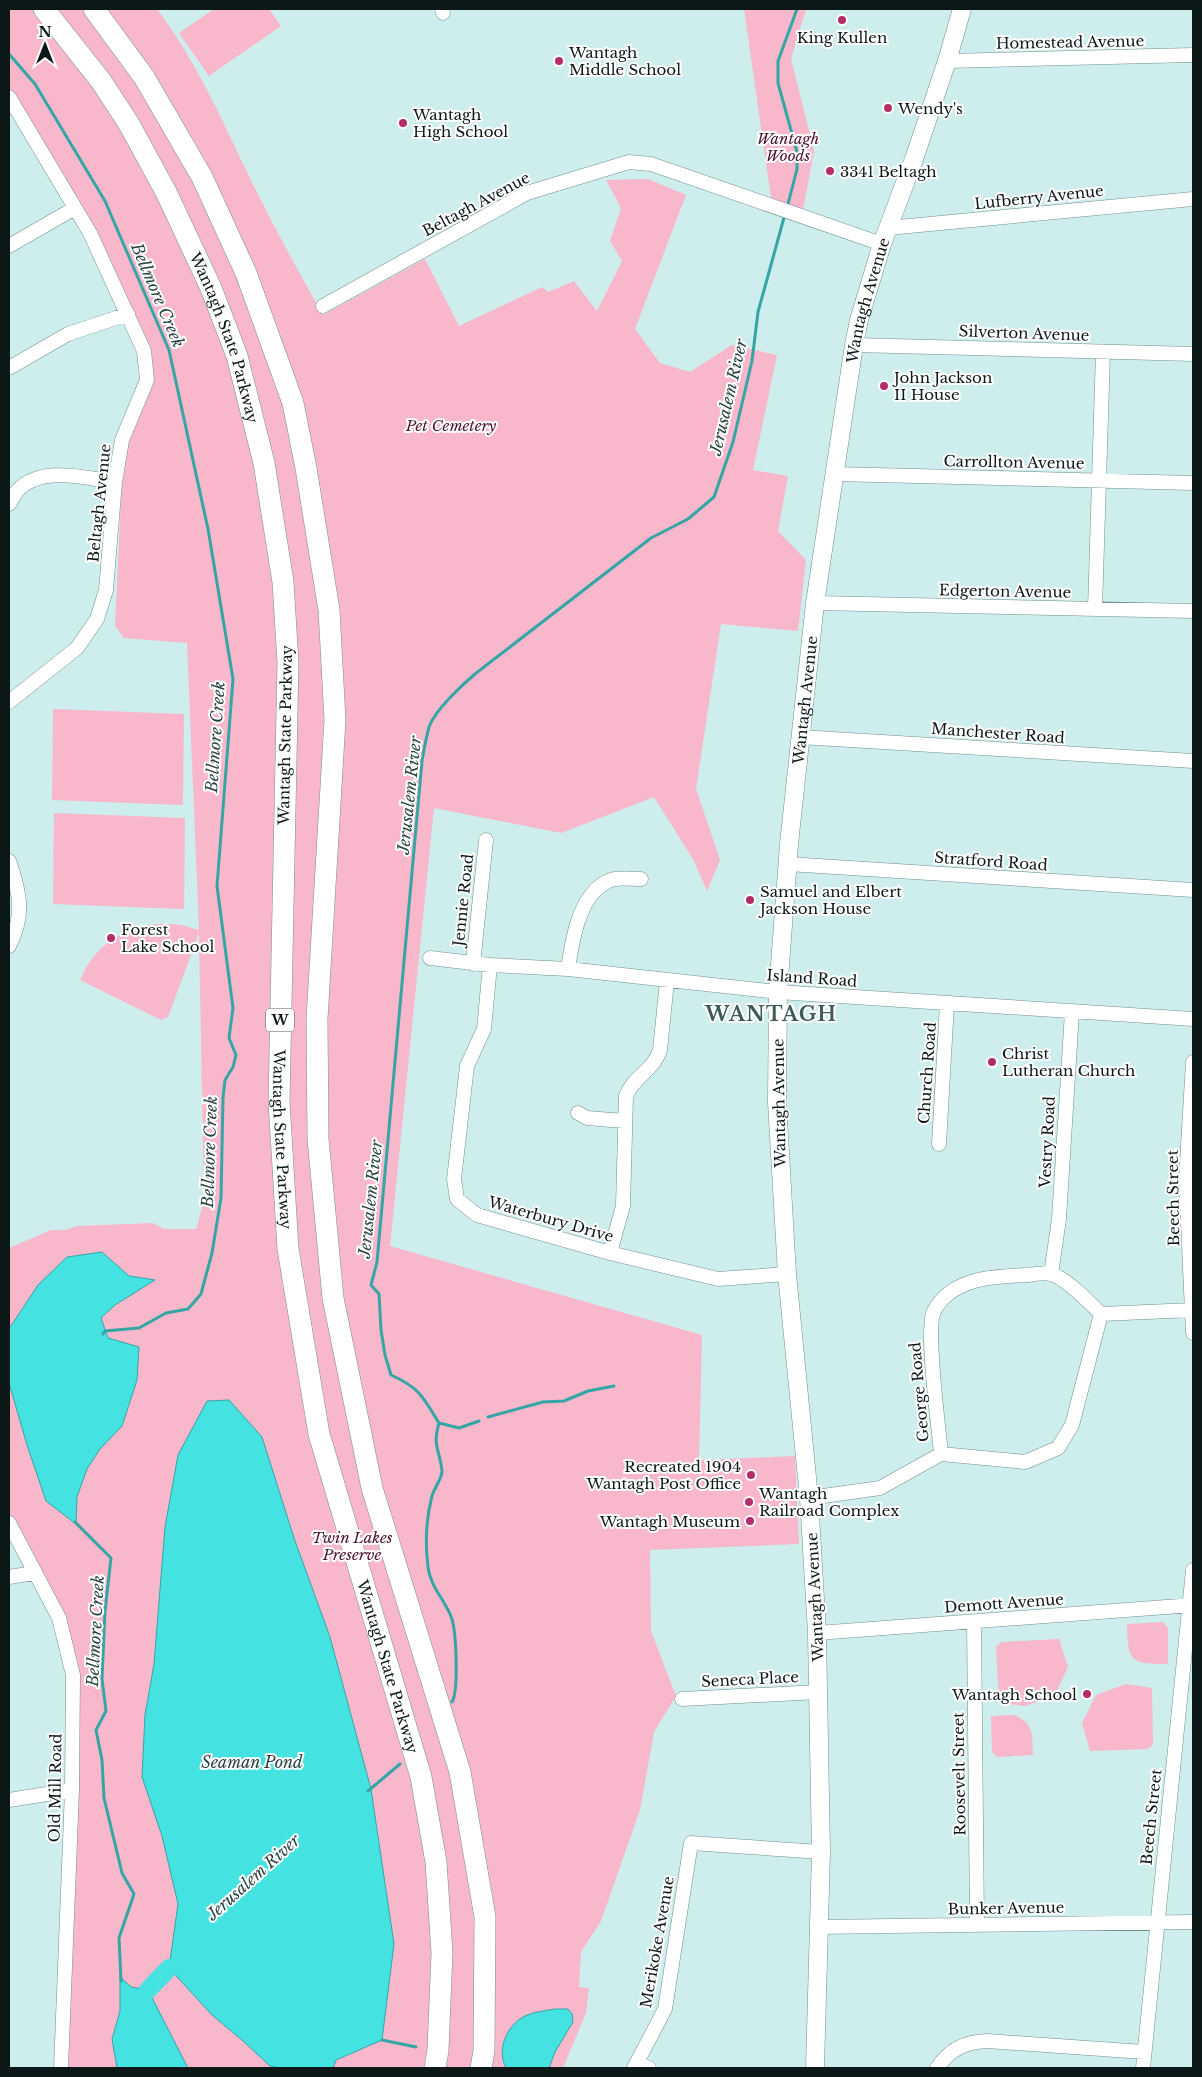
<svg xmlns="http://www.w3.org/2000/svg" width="1202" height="2077" viewBox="0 0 1202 2077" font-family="'Libre Baskerville',serif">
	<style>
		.green { fill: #f9b7cc }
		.water { fill: #44e3e2; stroke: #33a6a5 }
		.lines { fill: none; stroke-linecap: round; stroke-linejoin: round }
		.stream { stroke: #33a6a5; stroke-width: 3 }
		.river { stroke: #44e3e2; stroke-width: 18 }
		.minor-casing { stroke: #71908f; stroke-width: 15 }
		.major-casing { stroke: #71908f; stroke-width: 19 }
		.highway-casing { stroke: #71908f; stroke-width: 22 }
		.minor { stroke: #fff; stroke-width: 14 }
		.major { stroke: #fff; stroke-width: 18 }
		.highway { stroke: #fff; stroke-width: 21 }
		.poi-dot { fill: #b52c6a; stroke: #fff; stroke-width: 2 }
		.labels { text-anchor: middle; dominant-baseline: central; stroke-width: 4; stroke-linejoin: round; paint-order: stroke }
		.shield { fill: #fff; stroke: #555d5d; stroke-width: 1 }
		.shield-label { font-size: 14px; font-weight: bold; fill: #0c1818 }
		.poi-label { font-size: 15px; fill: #0c1818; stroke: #fff; text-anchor: start }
		.street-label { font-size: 15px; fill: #0c1818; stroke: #fff }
		.park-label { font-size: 15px; font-style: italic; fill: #4d102b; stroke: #fff }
		.water-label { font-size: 16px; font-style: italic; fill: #284241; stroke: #fff }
		.district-label { font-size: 20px; font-weight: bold; letter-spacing: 1px; fill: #3e5b5b; stroke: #fff }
	</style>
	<rect width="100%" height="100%" fill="#cdeeed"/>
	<!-- green -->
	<path class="green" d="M9,9H157C195,59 221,118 248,174C271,222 297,269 323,315L425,259L459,326L542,287L548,292L574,281L597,311L622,261L610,241L621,208L606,180L648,179L686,195L635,329L660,363L690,372L732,345L777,355L753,470L788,476L778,531L806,560L798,631L721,624L696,789L720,860L707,891L694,861L654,797L561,833L434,808L390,1246L702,1335L699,1460L795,1456L799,1544L650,1550L651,1631L676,1696L654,1732L640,1810L601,1921L581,1952L579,1987L589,1988L586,2013L563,2068H66L76,1670L41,1576L9,1514V1248L51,1230H65L77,1226L153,1223L164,1229H196L204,1201L199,933L168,1017L161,1020L80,980C83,975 84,970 87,966C108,933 143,919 181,925C187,926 193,929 199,930L187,643L124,638L115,626L120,521L122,440L147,380L128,314L9,97Z
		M214,9H269L281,26L209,76L179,33Z
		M744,9H806L791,59L814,151L802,216L772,205Z
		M53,709L184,714L183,805L52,800Z
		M54,813L185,818L184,909L53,904Z
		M1163,1622L1168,1628V1664C1130,1664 1128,1662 1127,1624Z
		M1059,1639L1068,1667L1055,1695L1025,1706L999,1703L996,1647L1001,1642Z
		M1126,1684L1152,1688L1153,1744L1148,1749L1090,1751L1082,1723L1096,1695Z
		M1014,1715C1035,1724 1032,1735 1033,1755L997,1757L992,1752L991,1716Z"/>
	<!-- water -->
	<path class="water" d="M102,1252L129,1276L155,1280L115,1305L101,1318L108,1338L139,1347L137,1380L122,1426L100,1449L87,1469L77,1497L76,1524L46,1501L27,1445L9,1383V1329L38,1285L67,1257Z
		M229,1400L262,1437L294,1538L330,1637L371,1789L394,1944L382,2040L336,2060L333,2068H279L270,2066L242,2040L212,2015L169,1968L178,1904L162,1836L142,1777L145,1715L154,1664L165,1527L178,1455L207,1401Z
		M120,1977L131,1987L148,1990L188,2068H117L112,2039L120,2011Z
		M555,2009H568L572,2014L573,2022L555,2052L549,2068H506C497,2051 505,2030 520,2019C529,2012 545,2011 555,2009Z"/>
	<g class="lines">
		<!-- stream -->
		<path class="stream" d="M9,54L35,84L105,201L169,350L208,529L233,679L217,886L233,1008L229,1038L236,1055L233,1067L225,1080L223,1098L221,1198L212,1253L201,1294L188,1309L166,1313L139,1328L105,1331L103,1334
			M787,208L797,169V152L778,83V61L797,9
			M488,1417L543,1402L564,1401L588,1391L614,1386
			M439,1423L459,1428L479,1421
			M75,1522L111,1558L105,1611L102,1679L106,1711L96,1730L102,1760L104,1798L122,1873L134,1894L119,1938L121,1981
			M452,1702C459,1690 456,1633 452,1619C446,1601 430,1587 428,1567C425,1543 426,1519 432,1496C434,1488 442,1479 442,1471C440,1449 432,1448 439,1423C423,1397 420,1388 391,1375L385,1355L381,1330L379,1294L371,1285L377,1262L422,761C424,750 426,738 429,727C435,710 462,685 475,674L651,538L688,519L714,497L733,442L752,361L758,312L785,214
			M368,1791L400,1764
			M146,1993L171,1966
			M382,2040L416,2047"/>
		<!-- river -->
		<path class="river" d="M148,1990L169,1968"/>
		<defs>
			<path id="minor" d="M442,9L443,13
				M947,61L1193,55
				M9,97L90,233L144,351L147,380L122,440L115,482L106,590L97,619L77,648L9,702
				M888,228L1193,199
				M9,246L75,208
				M323,306L527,193L629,162L651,164L882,244
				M854,345L1193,354
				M9,368L68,334L128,314
				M834,474L1193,483
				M9,504C12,500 14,495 17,491C41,465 85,478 115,482
				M815,603L1193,611
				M1095,609L1103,352
				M800,737L1193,761
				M9,861C20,893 25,915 9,946
				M788,864L1193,890
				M430,958L490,965L568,969L778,992L1193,1019
				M473,964L486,840
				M490,965L484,1029L467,1066L454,1179L457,1199L477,1215L610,1253L718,1279L787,1274
				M568,969C572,942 578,900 603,884C614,876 628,879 641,879
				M1193,1062L1186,1179L1193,1333
				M578,1113L587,1118L624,1121
				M939,1144L947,1004
				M610,1253L623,1206L626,1096C633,1077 654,1070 660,1050L667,981
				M1051,1274L1059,1219L1072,1012
				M1101,1314L1192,1310
				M941,1454C939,1428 925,1329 934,1311C952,1277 996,1276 1029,1275C1035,1274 1045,1272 1051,1274C1066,1278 1090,1303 1101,1314
				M809,1498L880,1488L941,1454L1025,1462L1058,1448L1072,1425L1101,1314
				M9,1523L59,1618L73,1675L72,1790L61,2068
				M9,1577L34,1573
				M974,1622L977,1925
				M817,1633L1193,1605
				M682,1699L819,1692
				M9,1800L72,1790
				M819,1927L1193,1922
				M637,2064L649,2068
				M634,2068L665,2009L691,1843L821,1852
				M937,2068C950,2049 965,2042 987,2041L1144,2052
				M1143,2068L1193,1570"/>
			<g id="major">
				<path id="s1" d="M815,2068L821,1852L817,1633L809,1498L787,1274L777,1102L778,992L789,844L815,603L854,345L859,320L882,244L914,159L947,61L962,9"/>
			</g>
			<g id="highway">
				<path id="s2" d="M44,9L101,81L129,124L166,192L211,288L237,356L264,463L283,582L288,663L279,1102L288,1249L319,1434L421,1777L436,1862L442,1953L438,2050L435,2068"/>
				<path d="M94,9L144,77L202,177L246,273L293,403L306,468L329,610L335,720L317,1019L318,1139L333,1298L372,1488L460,1772L485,1917L484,2051L481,2068"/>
			</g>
		</defs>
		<!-- minor casing -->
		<use href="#minor" class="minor-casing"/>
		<!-- major casing -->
		<use href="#major" class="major-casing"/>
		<!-- highway casing -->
		<use href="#highway" class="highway-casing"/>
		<!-- minor -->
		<use href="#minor" class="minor"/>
		<!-- major -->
		<use href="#major" class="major"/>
		<!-- highway -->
		<use href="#highway" class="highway"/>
	</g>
	<!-- markers -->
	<g class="poi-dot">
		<circle cx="842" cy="20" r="5"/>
		<circle cx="559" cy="61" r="5"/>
		<circle cx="888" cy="108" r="5"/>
		<circle cx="403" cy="123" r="5"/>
		<circle cx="830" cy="171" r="5"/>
		<circle cx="884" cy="386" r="5"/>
		<circle cx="750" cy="900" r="5"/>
		<circle cx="111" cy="938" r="5"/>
		<circle cx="992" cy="1062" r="5"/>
		<circle cx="751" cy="1475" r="5"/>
		<circle cx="749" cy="1502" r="5"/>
		<circle cx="750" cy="1521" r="5"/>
		<circle cx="1087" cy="1694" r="5"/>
	</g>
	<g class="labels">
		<!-- shield labels -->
		<rect class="shield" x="266" y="1008.5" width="28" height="23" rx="4"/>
		<g class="shield-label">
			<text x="280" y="1020">W</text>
		</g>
		<!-- poi labels -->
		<g class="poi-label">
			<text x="842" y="37" text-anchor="middle">King Kullen</text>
			<text x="569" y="52">Wantagh<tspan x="569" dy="17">Middle School</tspan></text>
			<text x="898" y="108">Wendy's</text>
			<text x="413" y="114">Wantagh<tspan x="413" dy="17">High School</tspan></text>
			<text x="840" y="171">3341 Beltagh</text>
			<text x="894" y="377">John Jackson<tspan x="894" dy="17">II House</tspan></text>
			<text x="760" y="891">Samuel and Elbert<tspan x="760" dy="17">Jackson House</tspan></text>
			<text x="121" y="929">Forest<tspan x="121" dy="17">Lake School</tspan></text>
			<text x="1002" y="1053">Christ<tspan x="1002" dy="17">Lutheran Church</tspan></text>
			<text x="741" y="1466" text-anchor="end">Recreated 1904<tspan x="741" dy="17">Wantagh Post Office</tspan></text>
			<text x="759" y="1493">Wantagh<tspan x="759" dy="17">Railroad Complex</tspan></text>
			<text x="740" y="1521" text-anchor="end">Wantagh Museum</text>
			<text x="1077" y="1694" text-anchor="end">Wantagh School</text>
		</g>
		<!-- street labels -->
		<g class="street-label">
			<text transform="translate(1070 42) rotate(-1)">Homestead Avenue</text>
			<text transform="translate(1039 197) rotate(-6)">Lufberry Avenue</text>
			<text transform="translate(476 204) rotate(-28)">Beltagh Avenue</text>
			<text stroke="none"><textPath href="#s1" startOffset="1776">Wantagh Avenue</textPath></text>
			<text transform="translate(1024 333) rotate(2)">Silverton Avenue</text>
			<text stroke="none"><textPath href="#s2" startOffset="378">Wantagh State Parkway</textPath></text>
			<text transform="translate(1014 462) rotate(1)">Carrollton Avenue</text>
			<text transform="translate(99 503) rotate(-84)">Beltagh Avenue</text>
			<text transform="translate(1005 591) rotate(1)">Edgerton Avenue</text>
			<text stroke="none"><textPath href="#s1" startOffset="1371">Wantagh Avenue</textPath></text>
			<text transform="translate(998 733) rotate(4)">Manchester Road</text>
			<text transform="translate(285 735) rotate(-89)">Wantagh State Parkway</text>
			<text transform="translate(991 861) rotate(4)">Stratford Road</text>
			<text transform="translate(463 900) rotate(-84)">Jennie Road</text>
			<text transform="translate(812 978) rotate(4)">Island Road</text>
			<text transform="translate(927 1073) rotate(-86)">Church Road</text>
			<text transform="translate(779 1103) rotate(-91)">Wantagh Avenue</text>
			<text stroke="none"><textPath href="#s2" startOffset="1188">Wantagh State Parkway</textPath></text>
			<text transform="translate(1047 1142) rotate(-87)">Vestry Road</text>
			<text transform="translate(1173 1198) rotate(-91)">Beech Street</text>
			<text transform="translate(551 1219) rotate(16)">Waterbury Drive</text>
			<text transform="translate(919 1392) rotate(-95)">George Road</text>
			<text transform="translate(815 1597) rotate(-93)">Wantagh Avenue</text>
			<text transform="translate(1004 1603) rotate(-4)">Demott Avenue</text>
			<text stroke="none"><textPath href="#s2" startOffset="1728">Wantagh State Parkway</textPath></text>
			<text transform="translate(750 1679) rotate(-3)">Seneca Place</text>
			<text transform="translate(959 1774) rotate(-91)">Roosevelt Street</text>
			<text transform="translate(55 1788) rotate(-89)">Old Mill Road</text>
			<text transform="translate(1151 1817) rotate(-84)">Beech Street</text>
			<text transform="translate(1006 1908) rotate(-1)">Bunker Avenue</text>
			<text transform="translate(657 1942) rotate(-80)">Merikoke Avenue</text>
		</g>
		<!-- park labels -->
		<g class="park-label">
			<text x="788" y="138">Wantagh<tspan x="788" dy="17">Woods</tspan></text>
			<text x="451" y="425">Pet Cemetery</text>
			<text x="352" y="1537">Twin Lakes<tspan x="352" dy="17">Preserve</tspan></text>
		</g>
		<!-- water labels -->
		<g class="water-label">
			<text transform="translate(158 295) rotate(67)">Bellmore Creek</text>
			<text transform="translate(728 397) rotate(-77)">Jerusalem River</text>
			<text transform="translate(215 737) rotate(-86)">Bellmore Creek</text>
			<text transform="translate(409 795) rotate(-84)">Jerusalem River</text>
			<text transform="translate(209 1152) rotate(-88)">Bellmore Creek</text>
			<text transform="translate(370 1199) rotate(-84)">Jerusalem River</text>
			<text transform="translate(95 1631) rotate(-87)">Bellmore Creek</text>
			<text x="252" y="1762">Seaman Pond</text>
			<text transform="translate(253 1877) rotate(-42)">Jerusalem River</text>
		</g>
		<!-- district labels -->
		<g class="district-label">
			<text x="771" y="1014">WANTAGH</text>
		</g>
	</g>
	<!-- border -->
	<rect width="1202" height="2077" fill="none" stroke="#0c1818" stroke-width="20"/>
	<!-- north arrow -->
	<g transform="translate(45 45)" stroke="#ffffff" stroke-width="4" paint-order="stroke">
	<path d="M0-4L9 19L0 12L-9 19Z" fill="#0c1818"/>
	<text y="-8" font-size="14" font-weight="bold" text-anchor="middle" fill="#0c1818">N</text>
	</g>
</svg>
